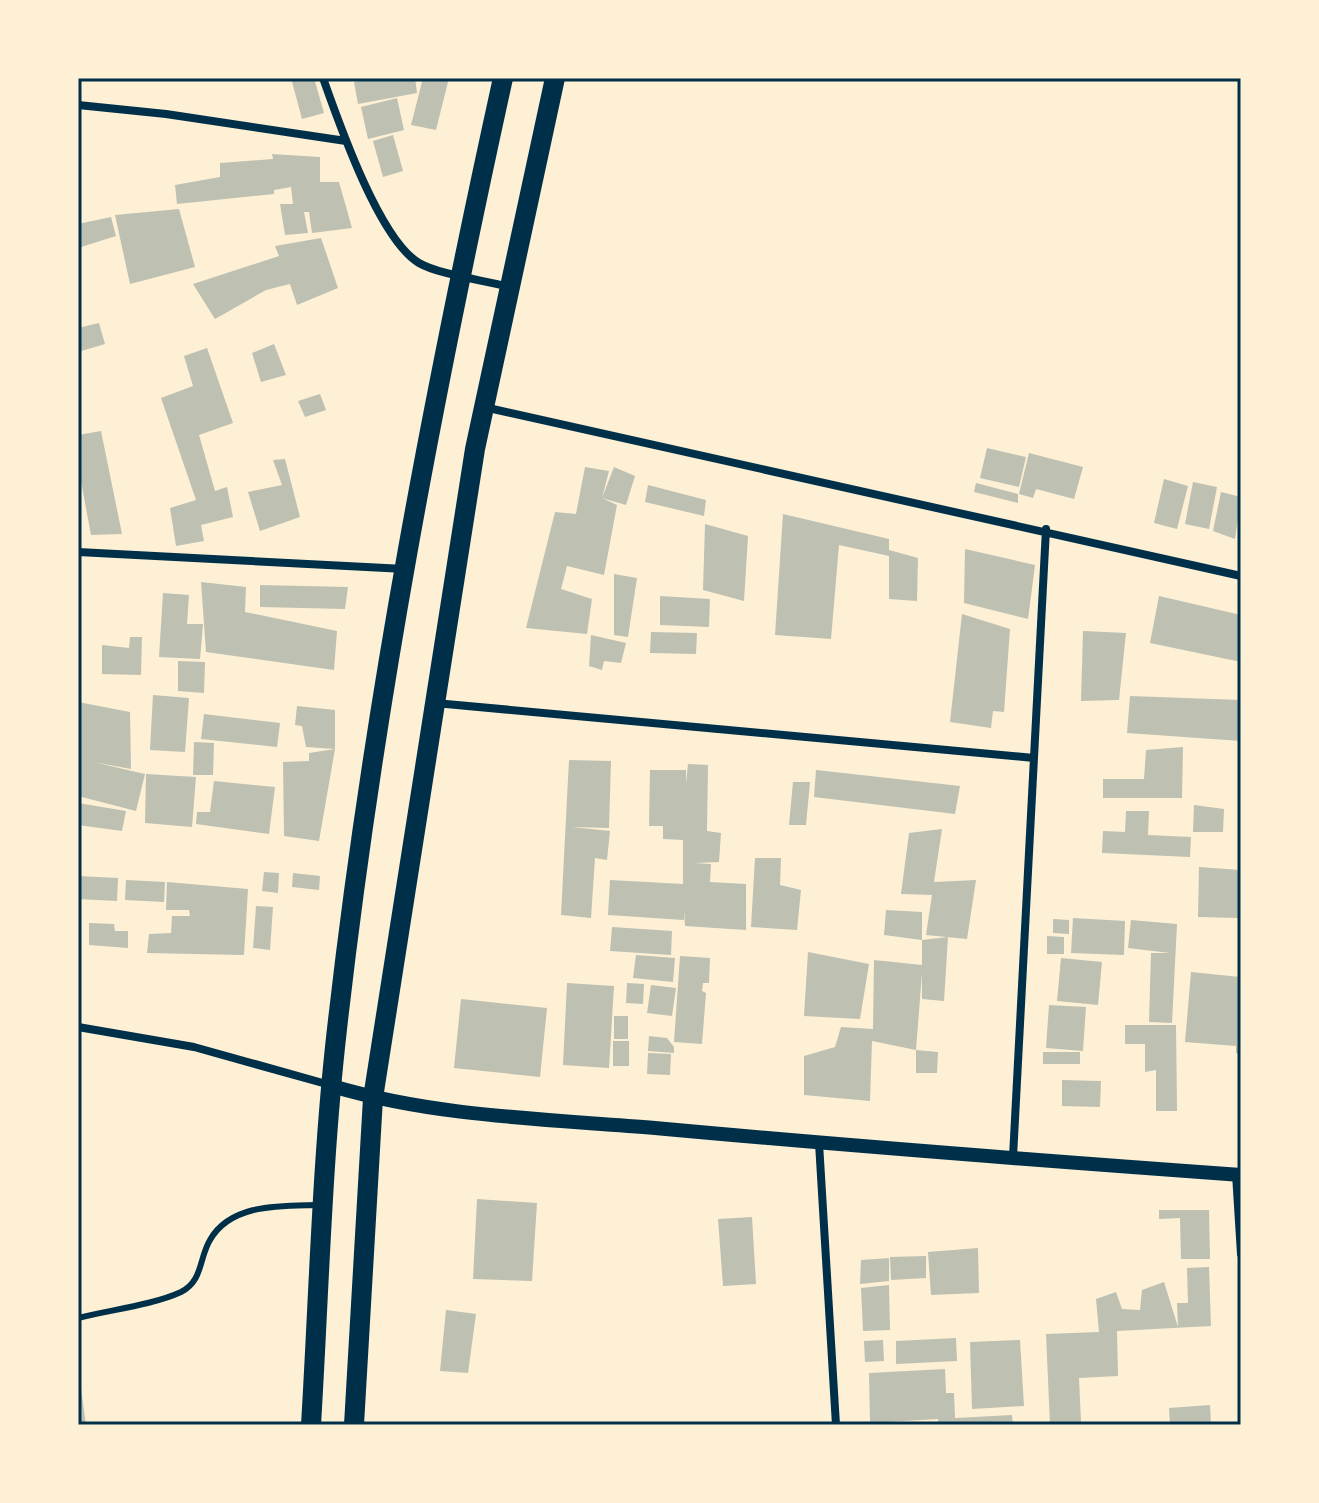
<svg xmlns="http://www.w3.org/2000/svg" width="1319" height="1503" viewBox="0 0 1319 1503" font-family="'Varela Round',sans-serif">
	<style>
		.building { fill: #bec0b2 }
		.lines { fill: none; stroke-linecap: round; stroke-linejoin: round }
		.service { stroke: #003049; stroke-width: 6 }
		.minor { stroke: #003049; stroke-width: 8 }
		.tertiary { stroke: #003049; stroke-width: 14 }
		.primary { stroke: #003049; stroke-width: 20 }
		.neatline { fill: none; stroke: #003049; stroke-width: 3 }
	</style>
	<rect width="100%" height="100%" fill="#fdf0d5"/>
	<!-- building -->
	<path class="building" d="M291,78H314L324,113L302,119Z
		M374,78H415L417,93L358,104L354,82Z
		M423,78H449L436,130L411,125Z
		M397,98L404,130L368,139L361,107Z
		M393,135L403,171L383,177L373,141Z
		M272,154L320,157V182H339L352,228L312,233L309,212H304L308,233L285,235L280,204H293L291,187L274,190V194L177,204L175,185L220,177V163L273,159Z
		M179,209L195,267L130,284L115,215Z
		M111,217L116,236L78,248V224Z
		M321,238L338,288L297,305L290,284L266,290L215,319L193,284L279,256L275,246Z
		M99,323L105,344L78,352V328Z
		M274,344L286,375L261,382L252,353Z
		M207,348L233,423L199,435L215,491L227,487L233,517L201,525L204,541L176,546L170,508L196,500L161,398L193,386L184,356Z
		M320,394L326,410L305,417L298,401Z
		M101,431L122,534L91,535L78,465V435Z
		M987,448L1026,457L1019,487L980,478Z
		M1029,453L1083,467L1074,499L1036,489L1033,498L1019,494Z
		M285,459L300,517L260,531L248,492L282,485L273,460Z
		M585,467L609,471L602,498L614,467L635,476L626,505L602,498L617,505L604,575L567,566L561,589L592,599L587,634L526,628L555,512L576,514Z
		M1164,479L1188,486L1177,529L1154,523Z
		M1193,482L1217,487L1209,529L1185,524Z
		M976,483L1018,494V503L974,492Z
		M648,485L706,500L704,516L645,502Z
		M1221,492L1241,497L1235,539L1213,531Z
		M783,514L889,539V550L918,558L917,601L889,599V556L839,545L831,639L775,635Z
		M705,524L748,536L744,601L703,590Z
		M965,549L1035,565L1028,619L964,603Z
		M614,574L637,578L628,637L614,635Z
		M201,582L246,587L245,612L337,631L334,670L206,652Z
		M260,585L348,587L345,609L260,607Z
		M163,593L189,595L187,624H203L200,659L159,657Z
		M660,596L710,599L709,627L660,625Z
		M1159,596L1241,615V662L1150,643Z
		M962,614L1010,629L1004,712L993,711L991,728L950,722Z
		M1083,631L1126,633L1119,700L1081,701Z
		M651,632L697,633L696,654L650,653Z
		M591,635L626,643L621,663L604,661L602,670L589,666Z
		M130,637H142L141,675L102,674V645L129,648Z
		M178,661L205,662L204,693L178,691Z
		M153,695L189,698L185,752L150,750Z
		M1130,696L1241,700V741L1127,733Z
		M78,702L130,712L131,769L93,762L145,774L136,811L78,796Z
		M297,706L335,710V749L306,747L302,726L295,725Z
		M204,714L280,723L277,747L201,739Z
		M194,742L214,743L213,775H193Z
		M1183,747L1182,798H1103V779H1144L1146,750Z
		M335,749L319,841L284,836L283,762L309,761V753Z
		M569,760L611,761L609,828L572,827L610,831L607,860L595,858L591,918L561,915Z
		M688,764L708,765L707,831L721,833L719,862L694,863L711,864L710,882L746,884V930L685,926L684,909V920L608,915L610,880L683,884V840L663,839V826H649L650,770H686V784Z
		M816,770L960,786L955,814L814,797Z
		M146,774L196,777L192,827L145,823Z
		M214,781L275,787L269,834L196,824L197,812H210Z
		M793,782H810L806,825H789Z
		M78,803L126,811L122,831L78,825Z
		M1194,805L1224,809L1223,832H1193Z
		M1126,811H1149L1148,835L1191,837L1190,857L1102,853L1103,831L1125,832Z
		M942,829L934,882L976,880L967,939L926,935L932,895L901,894L909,833Z
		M755,858H781L780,885L801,890L797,930L751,927Z
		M1199,867L1240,870L1238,918L1198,917Z
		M264,872L279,873L278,893L262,891Z
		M293,873L320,876L319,890L292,887Z
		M78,876L118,878L117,901L78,899Z
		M126,880L165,882L164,902L125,900Z
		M167,882L248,889L244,955L147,953L149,934L171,933L172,916H190L189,910H166Z
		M256,906L273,907L270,950L253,948Z
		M886,910L922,912V940L884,935Z
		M1073,918L1125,921L1124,955L1071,953Z
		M1053,919L1069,920V934L1053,933Z
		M1131,920L1177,924L1172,1023L1149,1022L1151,953H1170L1128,948Z
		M89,923L114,924L115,931H128V948L89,945Z
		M612,927L672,931L671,955L610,951Z
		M1047,936L1064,937V954H1047Z
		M948,937L944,1001L922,999V973L916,1050L872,1041L870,1101L804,1095V1056L835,1047L841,1027L873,1029L874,960L922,965V940Z
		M808,952L869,964L860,1019L804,1016Z
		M636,955L675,958L673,982L633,978Z
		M680,956L710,958L709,983H703L702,991L706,993L702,1044L674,1042Z
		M1061,958L1102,962L1098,1005L1057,1001Z
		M1191,972L1240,977L1241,1054L1236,1053V1046L1185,1042Z
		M567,983L614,986L609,1068L563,1065Z
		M627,983L644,984L643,1004L626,1003Z
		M651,985L676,988L672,1016L647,1013Z
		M461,999L547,1008L540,1077L454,1068Z
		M1049,1005L1086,1007L1083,1051L1046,1048Z
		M614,1016H628V1039H614Z
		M1125,1025H1176L1177,1111H1156V1070L1145,1072V1044H1125Z
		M649,1036L667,1038L674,1047V1053L648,1051Z
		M613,1041H629V1066H613Z
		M916,1050L938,1052L937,1073H916Z
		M1043,1052H1080V1064H1043Z
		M648,1053L671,1054L670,1075L647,1074Z
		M1062,1080L1101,1081L1100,1107L1062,1106Z
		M477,1199L537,1203L532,1281L473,1279Z
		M1159,1210H1209L1210,1259H1181L1180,1218L1159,1219Z
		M752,1217L756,1284L723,1286L718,1219Z
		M978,1248L979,1293L931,1295L928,1252Z
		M926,1256V1278L891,1280L890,1257Z
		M889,1258V1281L860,1284L861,1260Z
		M1209,1267L1211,1326L1117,1331L1118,1376L1079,1378L1081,1422L1094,1425H1050L1046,1334L1099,1332L1096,1299L1116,1292L1122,1309L1140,1310L1142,1290L1164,1282L1178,1327L1177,1303H1188L1187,1268Z
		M889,1285L890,1330L863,1331L861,1288Z
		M446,1310L476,1314L468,1373L440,1371Z
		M956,1338L957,1361L896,1364V1341Z
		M883,1340L884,1361L865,1362L864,1341Z
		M1020,1340L1024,1406L972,1409L970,1342Z
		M945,1369L946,1393H954L955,1418L1012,1415L1013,1425H939L938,1419L870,1423L869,1373Z
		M78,1381H80L86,1425H78Z
		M1210,1405L1211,1425H1170L1169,1408Z"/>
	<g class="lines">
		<!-- service -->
		<path class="service" d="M78,1318C109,1310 153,1305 181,1292C203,1281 199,1258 210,1240C231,1203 282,1206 317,1205"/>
		<!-- minor -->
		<path class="minor" d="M323,78C339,123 379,239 419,263C440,275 484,280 509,287
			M78,105L166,114L346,141
			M484,407L1241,576
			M78,552L405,569
			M435,703L1034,758
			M78,1027L194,1047L330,1085
			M819,1143L836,1425
			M1013,1157L1046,529
			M1236,1174L1241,1254"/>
		<!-- tertiary -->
		<path class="tertiary" d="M332,1086C436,1117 548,1119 655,1128C850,1146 1046,1161 1241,1175"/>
		<!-- primary -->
		<path class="primary" d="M311,1425C319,1293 322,1160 337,1029C373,709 434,392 503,78
			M354,1425L373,1098L475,449L555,78"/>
	</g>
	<!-- border -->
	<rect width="1319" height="1503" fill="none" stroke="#fdf0d5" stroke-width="160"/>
	<rect x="80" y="80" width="1159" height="1343" class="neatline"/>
</svg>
